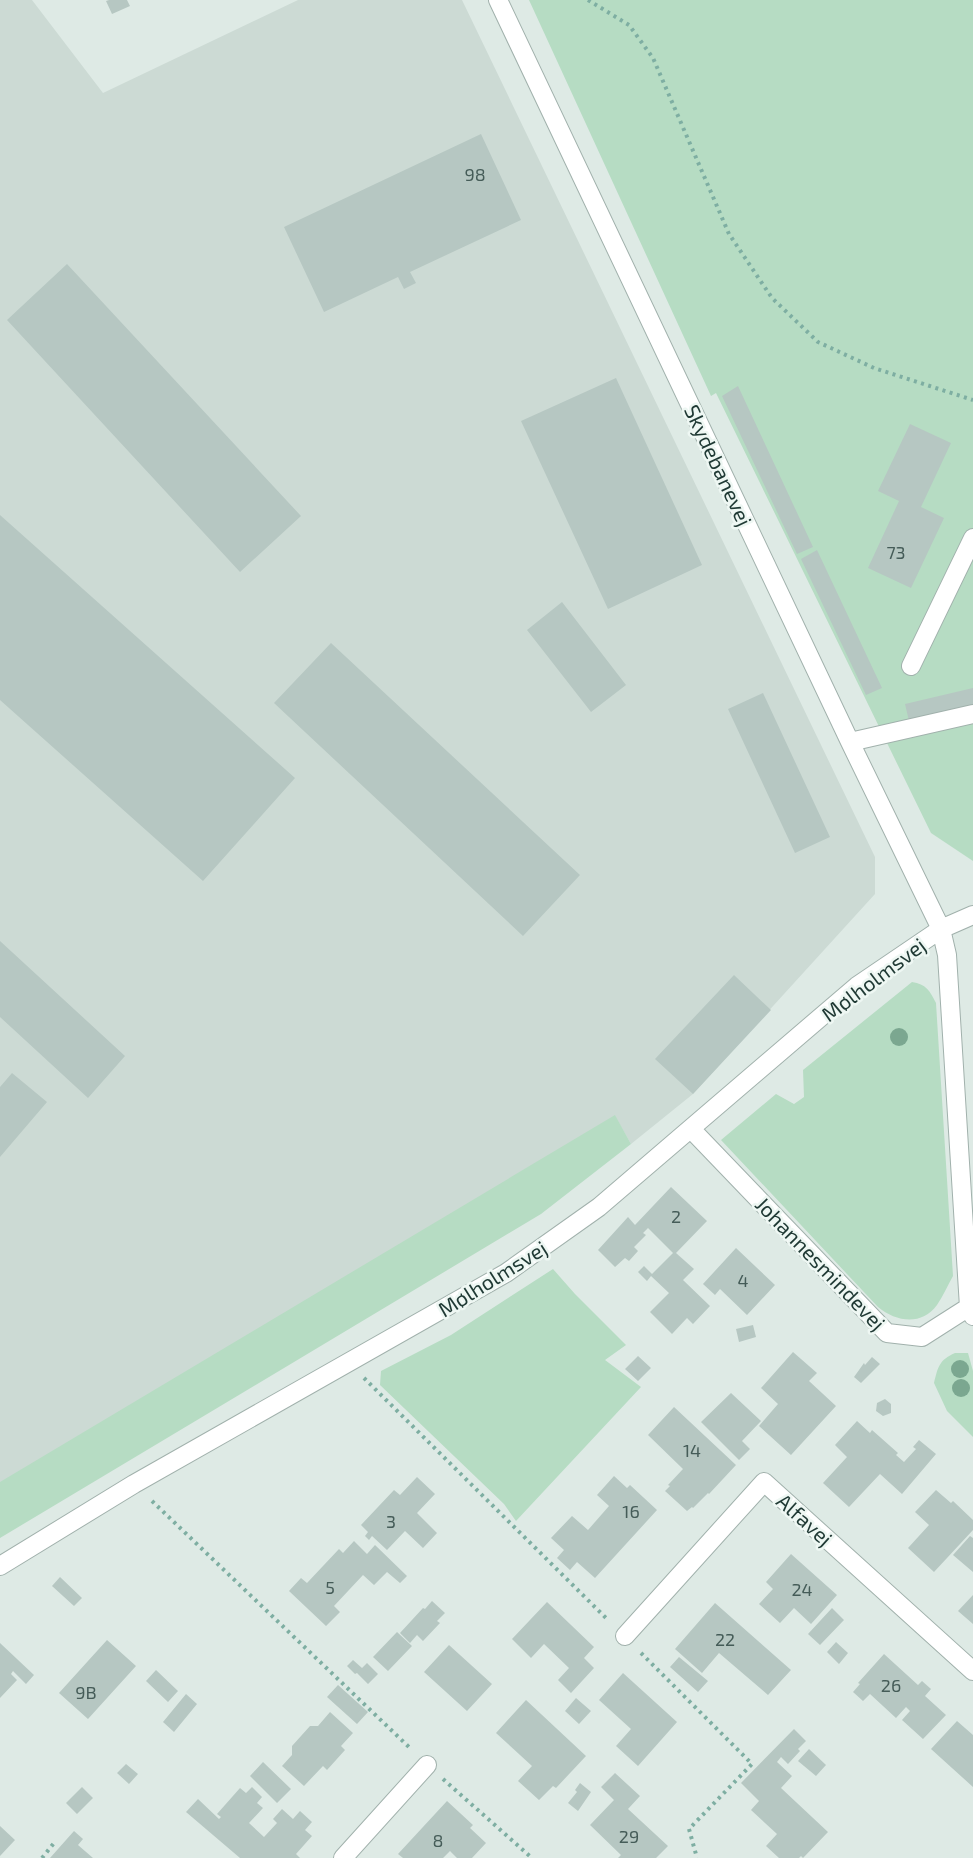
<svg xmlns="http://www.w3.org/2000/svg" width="973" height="1858" viewBox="0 0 973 1858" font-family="'Exo 2',sans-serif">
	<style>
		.built { fill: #ccdad4 }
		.green { fill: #b6dcc3 }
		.building { fill: #b6c7c2 }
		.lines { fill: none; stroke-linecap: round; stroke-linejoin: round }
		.minor-casing { stroke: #a1b1ac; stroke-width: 20 }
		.path { stroke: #7eaea2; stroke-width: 4; stroke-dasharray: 3 4.5; stroke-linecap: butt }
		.minor { stroke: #fff; stroke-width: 18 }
		.tree { fill: #7ba790 }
		.labels { text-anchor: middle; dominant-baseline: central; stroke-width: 5; stroke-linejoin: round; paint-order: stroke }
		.number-label { font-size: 18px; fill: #455c58 }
		.street-label { font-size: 21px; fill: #1f3934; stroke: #eef7f3 }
	</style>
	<rect width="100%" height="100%" fill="#deeae5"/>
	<!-- built -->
	<path class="built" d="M0,0H32L103,93L298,0H462L875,857V894L693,1094L631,1144L615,1116L0,1484Z"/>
	<!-- green -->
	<path class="green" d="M529,0H973V861L931,833L716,393L711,396Z
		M912,982C926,984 930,991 936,1003L953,1276C948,1285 943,1296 937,1305C922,1326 896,1322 878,1307L721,1140L776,1094L794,1104L804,1097L803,1070Z
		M615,1115L631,1144L541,1214L0,1538V1482Z
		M553,1269L575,1294L626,1345L605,1360L641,1387L516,1521L504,1504L380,1385L381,1371L451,1335Z
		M955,1353H968L973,1371V1437L947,1411L934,1383C938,1367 939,1360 955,1353Z"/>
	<!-- building -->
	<path class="building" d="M109,0H127L130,6L112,14L106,1Z
		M481,134L521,220L410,272L416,283L404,289L398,277L324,312L284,227Z
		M67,264L301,516L240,572L7,320Z
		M616,378L702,565L608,609L521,421Z
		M738,386L813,547L797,554L722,396Z
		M910,424L951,443L921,507L944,518L911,588L868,568L899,501L878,491Z
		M0,515L295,778L203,881L0,700Z
		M817,550L882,688L866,695L801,559Z
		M562,602L626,685L591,712L527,630Z
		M331,643L580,875L523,936L274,703Z
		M973,688V705L909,721L905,704Z
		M763,693L830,837L795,853L728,709Z
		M0,941L125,1056L88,1098L0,1017Z
		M734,975L771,1010L693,1094L655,1059Z
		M12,1073L47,1102L0,1157V1087Z
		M671,1187L707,1221L676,1253L694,1269L683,1280L710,1306L693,1324L687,1318L672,1334L650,1312L669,1293L651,1276L647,1281L638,1272L644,1266L652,1274L673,1253L648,1228L643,1233L646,1235L634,1247L638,1251L629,1261L625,1258L615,1267L598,1250L628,1217L635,1225Z
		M736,1248L775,1285L747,1315L720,1289L715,1295L703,1284Z
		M753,1325L756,1337L739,1342L736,1329Z
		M793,1352L817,1373L809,1381L836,1406L791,1455L759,1426L778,1404L761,1388Z
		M638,1356L651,1368L638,1381L625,1369Z
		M872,1357L880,1364L861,1383L854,1377L864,1363L865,1365Z
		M731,1393L761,1421L742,1441L750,1449L739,1460L701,1422Z
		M885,1399L891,1404V1413L883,1416L876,1411L877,1403Z
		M674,1407L736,1465L709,1494L708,1493L693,1508L692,1507L687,1511L665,1491L670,1486L668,1485L683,1469L648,1435Z
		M857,1421L870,1433L872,1430L898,1453L896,1455L904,1462L916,1449L913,1447L919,1440L936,1454L902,1494L880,1474L849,1507L823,1483L847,1457L835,1445Z
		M614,1476L627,1488L630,1485L657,1510L595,1578L577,1562L570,1570L557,1558L564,1550L551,1538L572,1516L588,1530L609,1506L597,1495Z
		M417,1477L435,1494L417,1513L437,1533L423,1548L405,1531L387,1550L372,1536L369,1540L365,1536L368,1532L361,1525L394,1490L400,1495Z
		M936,1490L951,1503L953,1501L973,1520V1530L934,1572L908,1548L929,1525L915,1512Z
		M970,1536L973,1538V1572L953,1555Z
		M354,1541L367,1554L375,1545L407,1576L400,1583L387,1572L374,1585L363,1575L334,1606L340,1612L326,1626L289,1591L301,1578L307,1583L339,1549L343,1553Z
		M791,1554L837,1595L811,1624L794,1608L780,1623L759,1604L773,1589L766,1582Z
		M60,1577L82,1598L74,1606L52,1586Z
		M973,1595V1624L958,1611Z
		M432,1601L445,1613L437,1621L440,1623L423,1641L417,1635L410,1643L400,1633L423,1608L425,1609Z
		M547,1602L594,1647L584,1658L594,1668L571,1693L558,1680L569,1668L544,1644L531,1658L512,1639Z
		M715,1603L791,1670L768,1695L719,1653L702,1673L675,1649Z
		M832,1608L844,1620L820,1645L808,1634Z
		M397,1632L412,1646L388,1671L373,1657Z
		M107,1640L136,1666L88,1719L59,1693Z
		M836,1642L848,1653L839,1664L827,1652Z
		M0,1643L34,1675L26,1684L13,1671L11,1674L17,1680L0,1698Z
		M449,1645L492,1684L467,1711L424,1672Z
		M884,1654L918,1685L922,1681L931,1689L925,1696L946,1715L923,1739L902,1720L910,1711L906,1707L896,1718L870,1694L863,1701L853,1692L860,1684L858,1683Z
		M679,1657L708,1681L698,1692L670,1667Z
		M353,1660L362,1668L367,1663L378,1674L368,1684L357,1673L355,1674L347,1666Z
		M156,1670L178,1691L168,1702L146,1681Z
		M623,1673L677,1722L638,1766L616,1746L631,1729L599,1700Z
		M338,1685L368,1712L357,1724L327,1697Z
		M186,1694L197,1704L174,1732L163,1722Z
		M576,1698L591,1711L579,1724L565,1711Z
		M526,1700L586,1756L556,1788L553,1786L539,1800L518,1781L532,1766L496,1733Z
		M330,1712L353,1733L341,1746L345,1750L327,1770L323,1766L304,1786L282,1766L292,1755V1746L310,1726H318Z
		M957,1721L973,1735V1787L931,1749Z
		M794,1729L806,1741L798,1749L800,1751L788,1764L781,1757L777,1762L792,1776L781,1788L828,1832L803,1858L801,1856L799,1858H779L766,1846L777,1834L751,1810L759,1801L741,1783Z
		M809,1749L826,1765L816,1776L798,1761Z
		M263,1762L291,1789L277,1803L250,1776Z
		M126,1764L138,1774L129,1784L117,1773Z
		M615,1773L640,1796L628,1809L668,1846L656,1858H618L621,1855L590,1825L614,1800L601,1787Z
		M580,1783L591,1792L578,1811L568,1803L577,1792L575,1790Z
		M82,1787L93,1798L77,1814L66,1803Z
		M252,1787L262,1797L257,1803L263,1808L249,1823L264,1837L277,1823L273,1819L282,1809L293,1819L300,1811L312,1822L305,1830L312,1836L296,1854L300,1858H240L186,1812L198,1799L219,1819L221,1817L217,1814L240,1788L246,1793Z
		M447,1801L473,1825L470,1828L486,1843L472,1858H457L450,1851L443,1858H403L398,1854Z
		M0,1826L15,1840L0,1856Z
		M74,1831L83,1839L78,1845L93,1858H50Z"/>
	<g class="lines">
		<defs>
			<path id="minor" d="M498,0L850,742L941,929L947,955L969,1307L973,1316
				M911,666L973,538
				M850,742L973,714
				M691,1129L887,1333L922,1337L969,1307
				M0,1566L134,1484L506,1273L599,1207L857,986L941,929L973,915
				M625,1636L764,1482L973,1671
				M343,1858L427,1765"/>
		</defs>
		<!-- minor casing -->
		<use href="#minor" class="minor-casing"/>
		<!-- path -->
		<path class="path" d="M588,0L629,25L653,58L729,234L772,298L818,342L874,368L973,400
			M364,1378L608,1620
			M152,1501L411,1749
			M641,1653L752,1764L689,1829L697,1858
			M443,1779L532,1858
			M42,1858L54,1843"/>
		<!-- minor -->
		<use href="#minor" class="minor"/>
	</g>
	<!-- trees -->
	<g class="tree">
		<circle cx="899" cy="1037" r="9"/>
		<circle cx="960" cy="1369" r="9"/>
		<circle cx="961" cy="1388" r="9"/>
	</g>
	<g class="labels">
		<!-- number labels -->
		<g class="number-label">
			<text x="475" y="174">98</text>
			<text x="896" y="552">73</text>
			<text x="676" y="1216">2</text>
			<text x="743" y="1280">4</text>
			<text x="692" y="1450">14</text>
			<text x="631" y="1511">16</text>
			<text x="391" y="1521">3</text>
			<text x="330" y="1587">5</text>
			<text x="802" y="1589">24</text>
			<text x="725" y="1639">22</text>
			<text x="891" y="1685">26</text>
			<text x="86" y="1692">9B</text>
			<text x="629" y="1836">29</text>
			<text x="438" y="1840">8</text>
		</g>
		<!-- street labels -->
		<g class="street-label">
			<text transform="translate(719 465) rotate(65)">Skydebanevej</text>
			<text transform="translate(873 979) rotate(-37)">Mølholmsvej</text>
			<text transform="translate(821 1263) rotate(46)">Johannesmindevej</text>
			<text transform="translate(492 1278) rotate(-32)">Mølholmsvej</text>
			<text transform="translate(805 1519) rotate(42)">Alfavej</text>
		</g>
	</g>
</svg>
